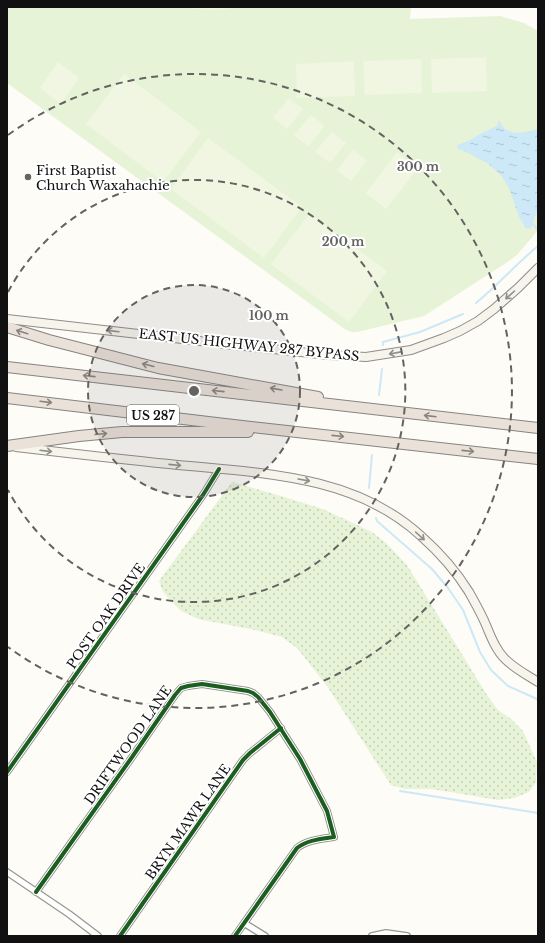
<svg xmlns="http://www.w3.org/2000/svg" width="545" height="943" viewBox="0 0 545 943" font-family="'Libre Baskerville',serif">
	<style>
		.grass { fill: url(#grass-dots) }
		.park { fill: #e7f3d7 }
		.pitch { fill: #f0f6e1 }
		.water { fill: url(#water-ripples) }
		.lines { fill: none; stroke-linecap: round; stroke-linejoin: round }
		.stream { stroke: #cde8f7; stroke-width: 2 }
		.street-casing { stroke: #979795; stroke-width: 8 }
		.secondary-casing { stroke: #8e8d8b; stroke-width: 10 }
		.highway-casing { stroke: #858482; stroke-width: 12 }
		.street { stroke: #fffffe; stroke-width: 5.5 }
		.secondary { stroke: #f6f4eb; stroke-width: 8 }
		.highway { stroke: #eae1d8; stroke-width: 10 }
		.cycleway-casing { stroke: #fff; stroke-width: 6 }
		.cycleway { stroke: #1b5e20; stroke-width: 4 }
		.oneway { stroke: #8f8e89 }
		.oneway2 { stroke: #88837e }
		.ring { fill: none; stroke: #646362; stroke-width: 2; stroke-dasharray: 7 5 }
		.poi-dot { fill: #646362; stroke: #fff; stroke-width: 1.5 }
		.labels { text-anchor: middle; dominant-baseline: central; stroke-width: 4; stroke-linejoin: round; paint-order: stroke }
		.shield { fill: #fff; stroke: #585858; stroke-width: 1 }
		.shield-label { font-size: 12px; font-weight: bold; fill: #111 }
		.poi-label { font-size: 13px; fill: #111; stroke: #fff; text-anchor: start }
		.street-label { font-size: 13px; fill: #111; stroke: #fff }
		.centre { fill: #646362; stroke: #fff; stroke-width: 2 }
		.ring-label { font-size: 12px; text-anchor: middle; font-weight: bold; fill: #646362; stroke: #fff; stroke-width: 4; stroke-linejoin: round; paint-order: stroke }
	</style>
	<defs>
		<pattern id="grass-dots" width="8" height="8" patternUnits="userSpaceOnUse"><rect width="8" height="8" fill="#e7f3d7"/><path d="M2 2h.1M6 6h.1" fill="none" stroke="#c5cfb8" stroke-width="1.8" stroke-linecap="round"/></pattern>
		<pattern id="water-ripples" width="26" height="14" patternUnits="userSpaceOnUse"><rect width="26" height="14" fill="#cde8f7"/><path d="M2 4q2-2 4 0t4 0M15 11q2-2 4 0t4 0" fill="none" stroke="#afc6d3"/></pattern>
	</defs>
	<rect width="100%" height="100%" fill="#fdfcf7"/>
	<!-- grass -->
	<path class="grass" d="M232,482L274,494L323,509L372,532L386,543L407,565L487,695L498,710L511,719L523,731L537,762L536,782L529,792L514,798L498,800L432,789H405L391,785L327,686L297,648L282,637L255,630L198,619L181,611L173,603L163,592L159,581Z"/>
	<!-- park -->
	<path class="park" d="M7,7H411L410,19L500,16L524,23L538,31V230L517,255L506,263L424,316L357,332H352L346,330L7,83Z"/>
	<!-- pitch -->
	<path class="pitch" d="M184,7H241C220,10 205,11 184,7Z
		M486,57L487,91L432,93L431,59Z
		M421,59L422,93L365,95L363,61Z
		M354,61L355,96L297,98L296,64Z
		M58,62L79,78L61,104L40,88Z
		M124,74L201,132L163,182L86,124Z
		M289,98L303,109L287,129L273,118Z
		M311,115L325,126L308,146L294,135Z
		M332,132L346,143L330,163L315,152Z
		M208,138L302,207L264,258L171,189Z
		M353,150L367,161L351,181L337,170Z
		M397,152L418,168L386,209L366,193Z
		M310,213L387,271L349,322L271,264Z"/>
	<!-- water -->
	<path class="water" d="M499,120C501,123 503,129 507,130C517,136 528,131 538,129V209L531,228H526L519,217L509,188L501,175L487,163L468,153L457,148L458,145L472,139L480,134L497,126Z"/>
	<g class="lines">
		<!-- stream -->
		<path class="stream" d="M531,222L538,230
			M476,303C498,285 516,264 538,246
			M383,345V342L420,332L463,314
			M379,395L382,369
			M369,488L372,455
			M376,518L377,521L432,569L448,588L463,610L480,652L491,670L508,686L537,699L538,701
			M400,791L538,813"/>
		<defs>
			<path id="street" d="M7,772L203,495L219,469
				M7,872L69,914L98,936
				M36,892L130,760L175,695L181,688L188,686L202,684L248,691L253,693L258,697L270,712L300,759L327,811L334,837C321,839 307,840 297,848L235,936
				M244,923L265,936
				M120,936L243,760L250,753L281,728
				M372,936L386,933L407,936"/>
			<path id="secondary" d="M7,319L235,345L329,355L366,357L411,350L444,338L460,331L478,321L494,309L518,288L538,268
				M16,447C67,453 118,459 169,464C255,473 353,473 421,536C439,552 456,571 469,592C475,603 481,613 486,625C491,637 496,650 505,659C515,669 527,675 538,682"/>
			<path id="highway" d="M7,327L49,340L158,368L318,397
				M7,367L538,428
				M7,398L225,424L538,459
				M7,446L79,436L122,432H248"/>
		</defs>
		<!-- street casing -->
		<use href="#street" class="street-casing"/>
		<!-- secondary casing -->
		<use href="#secondary" class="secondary-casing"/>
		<!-- highway casing -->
		<use href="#highway" class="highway-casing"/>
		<!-- street -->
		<use href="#street" class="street"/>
		<!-- secondary -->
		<use href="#secondary" class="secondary"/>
		<!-- highway -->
		<use href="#highway" class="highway"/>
		<defs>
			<path id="cycleway" d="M7,772L203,495L219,469
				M36,892L130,760L175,695L181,688L188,686L202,684L248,691L253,693L258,697L270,712L300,759L327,811L334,837C321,839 307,840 297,848L235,936
				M120,936L243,760L250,753L281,728"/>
		</defs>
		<!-- cycleway casing -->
		<use href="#cycleway" class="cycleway-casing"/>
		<!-- cycleway -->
		<use href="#cycleway" class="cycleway"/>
	</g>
	<!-- one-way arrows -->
	<defs><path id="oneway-shaft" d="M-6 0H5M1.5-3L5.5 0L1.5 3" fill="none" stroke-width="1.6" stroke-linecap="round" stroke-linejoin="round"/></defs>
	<g class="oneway">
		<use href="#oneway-shaft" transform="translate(510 295) rotate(138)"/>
		<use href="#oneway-shaft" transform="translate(113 331) rotate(-173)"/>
		<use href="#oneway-shaft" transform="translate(395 353) rotate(169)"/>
		<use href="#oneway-shaft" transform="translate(46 451) rotate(7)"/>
		<use href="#oneway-shaft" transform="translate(175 465) rotate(6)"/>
		<use href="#oneway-shaft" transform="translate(304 480) rotate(10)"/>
		<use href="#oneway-shaft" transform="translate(420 536) rotate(42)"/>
	</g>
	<g class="oneway2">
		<use href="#oneway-shaft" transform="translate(22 332) rotate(-163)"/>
		<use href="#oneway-shaft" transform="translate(148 365) rotate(-166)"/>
		<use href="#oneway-shaft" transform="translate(89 376) rotate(-174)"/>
		<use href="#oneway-shaft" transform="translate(276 389) rotate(-170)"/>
		<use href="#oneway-shaft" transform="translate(218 391) rotate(-174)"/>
		<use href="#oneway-shaft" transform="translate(46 402) rotate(7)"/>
		<use href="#oneway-shaft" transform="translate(430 416) rotate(-173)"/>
		<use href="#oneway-shaft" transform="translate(101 434) rotate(-5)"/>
		<use href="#oneway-shaft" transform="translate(338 436) rotate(6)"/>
		<use href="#oneway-shaft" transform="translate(468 451) rotate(6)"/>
	</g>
	<!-- distance rings -->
	<circle cx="194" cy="391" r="106" fill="#646362" fill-opacity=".12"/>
	<g class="ring">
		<circle cx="194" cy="391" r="106"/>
		<path d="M8 292A211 211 0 1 1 8 490"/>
		<path d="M8 135A317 317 0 1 1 8 647"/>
	</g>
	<!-- markers -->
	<circle class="poi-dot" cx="28" cy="177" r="4"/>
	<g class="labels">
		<!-- shield labels -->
		<rect class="shield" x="127" y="405" width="52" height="20" rx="3"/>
		<g class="shield-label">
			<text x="153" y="415">US 287</text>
		</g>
		<!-- poi labels -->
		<g class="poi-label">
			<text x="36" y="170">First Baptist<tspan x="36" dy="15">Church Waxahachie</tspan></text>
		</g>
		<!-- street labels -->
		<g class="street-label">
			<text transform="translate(249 345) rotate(6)">EAST US HIGHWAY 287 BYPASS</text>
			<text transform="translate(106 616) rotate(-55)">POST OAK DRIVE</text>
			<text transform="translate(128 745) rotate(-55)">DRIFTWOOD LANE</text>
			<text transform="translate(188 822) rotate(-55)">BRYN MAWR LANE</text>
		</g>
	</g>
	<circle cx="194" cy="391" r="6" class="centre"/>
	<g class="ring-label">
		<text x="418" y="171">300 m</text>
		<text x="343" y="246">200 m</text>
		<text x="269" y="320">100 m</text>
	</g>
	<!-- border -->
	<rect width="545" height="943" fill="none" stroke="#111111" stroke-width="16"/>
</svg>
